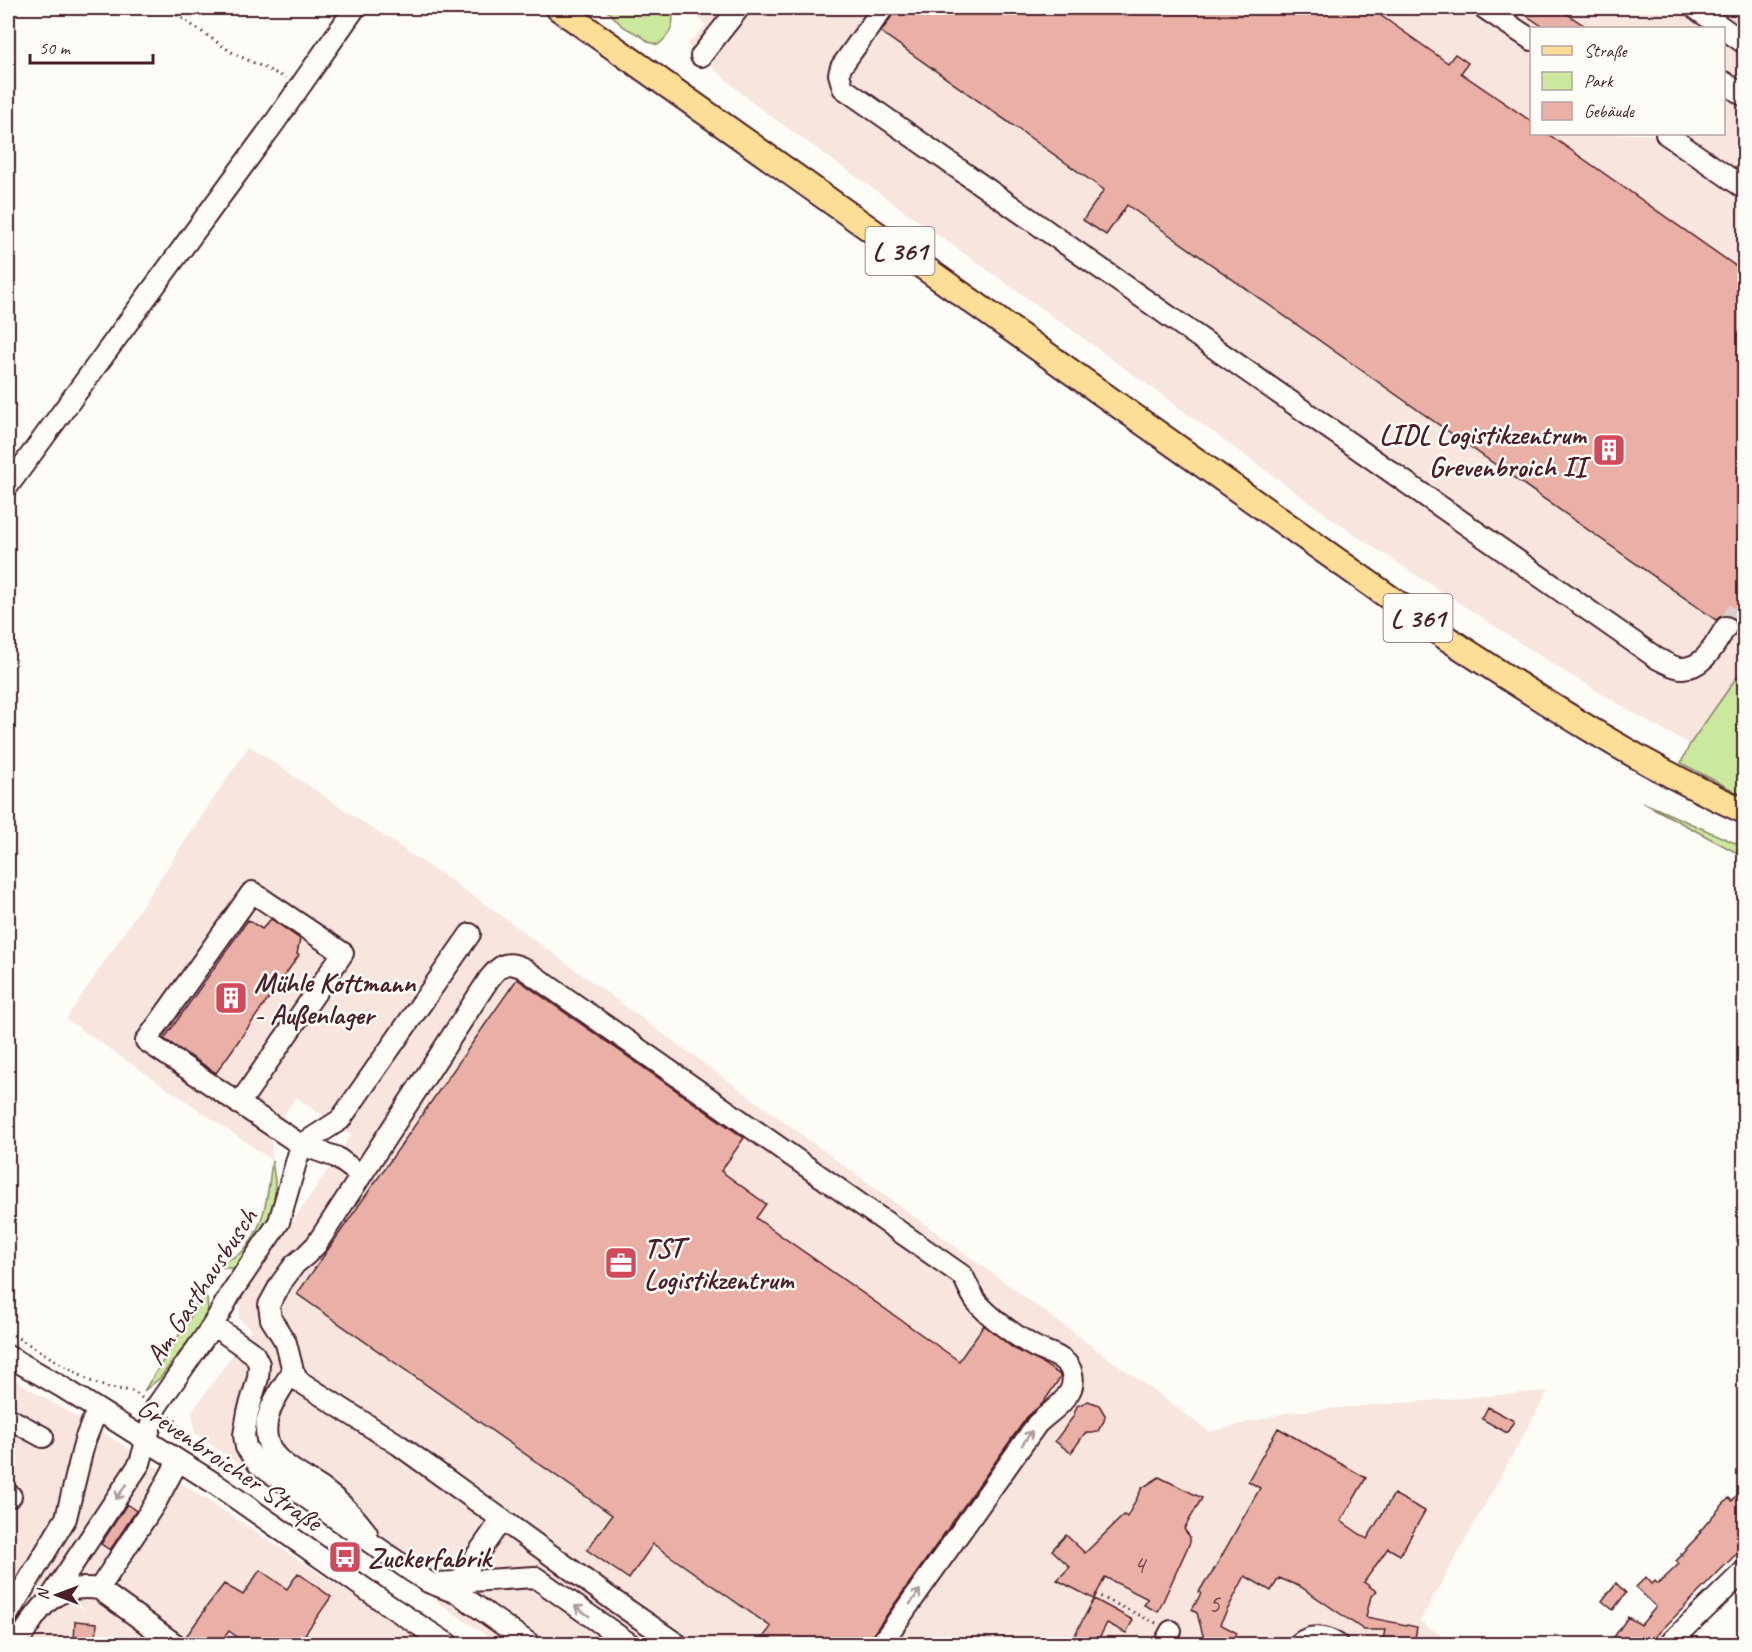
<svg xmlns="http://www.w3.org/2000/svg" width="1752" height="1652" viewBox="0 0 1752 1652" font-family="Caveat,sans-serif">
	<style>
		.built { fill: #f7e5de; fill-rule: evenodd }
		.green { fill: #cbe89f; stroke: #8a8465; stroke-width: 1.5 }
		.building { fill: #eab0a5; stroke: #4a1f2b; stroke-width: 1.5 }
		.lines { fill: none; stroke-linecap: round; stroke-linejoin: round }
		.minor-tunnel { stroke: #d9d0ce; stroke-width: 20; stroke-dasharray: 20 10; stroke-linecap: butt }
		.minor-casing { stroke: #4a1f2b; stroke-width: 24 }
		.major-casing { stroke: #4a1f2b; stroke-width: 28 }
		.path { stroke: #4a1f2b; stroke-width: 3; stroke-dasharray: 1.5 4.5; stroke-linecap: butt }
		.minor { stroke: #fdfcf7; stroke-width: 20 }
		.major { stroke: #fcde96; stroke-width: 24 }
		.oneway { stroke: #ac999b }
		.labels { text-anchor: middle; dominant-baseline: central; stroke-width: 5; stroke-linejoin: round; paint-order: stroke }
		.number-label { font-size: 26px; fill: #72434a }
		.shield { fill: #fdfcf7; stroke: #806168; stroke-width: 1.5 }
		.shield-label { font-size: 27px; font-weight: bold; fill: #4a1f2b }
		.poi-label { font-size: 28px; font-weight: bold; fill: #4a1f2b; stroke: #fdfcf7; text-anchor: start }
		.street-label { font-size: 28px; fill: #4a1f2b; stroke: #fdfcf7 }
	</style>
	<rect width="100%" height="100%" fill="#fdfcf7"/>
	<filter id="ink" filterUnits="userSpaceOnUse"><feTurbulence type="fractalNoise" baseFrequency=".0167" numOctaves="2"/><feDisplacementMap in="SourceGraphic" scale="12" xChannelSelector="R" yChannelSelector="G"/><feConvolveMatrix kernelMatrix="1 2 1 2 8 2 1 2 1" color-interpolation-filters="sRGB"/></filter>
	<g filter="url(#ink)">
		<!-- built -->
		<path class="built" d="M686,8H1744V667L1690,744L1654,725L1551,663L1352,533L1058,320L754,104L687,45L706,25ZM1532,28H1724V134H1532Z
			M249,746L482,902L1210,1432L1290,1412L1548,1391L1420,1621L1453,1644H499L300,1508L195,1433L192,1412L251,1329L239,1319L241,1298L351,1135L296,1097L271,1133L272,1160L66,1019Z
			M8,1376L113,1439L428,1644H8Z
			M1744,1625V1644H1724Z"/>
		<!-- green -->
		<path class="green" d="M602,8H672C675,25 671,34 658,45L649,42L641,36L622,26L610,13Z
			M1744,667V796L1681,763L1690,744Z
			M1642,802L1744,847V857L1739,854Z
			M272,1160L275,1181V1203L270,1220L243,1262L234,1268H224L217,1264C225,1261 236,1257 242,1252C266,1227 268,1192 272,1160Z
			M199,1289L207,1298L208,1310L193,1335L160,1378L144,1391L194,1311Z"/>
		<!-- building -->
		<path class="building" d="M897,8H1370L1448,63L1455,54L1468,63L1461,73L1532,122V134H1548L1744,272V627L1738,636L1736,634L1738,628L1737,622L1733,617L1726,615L1721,616L1716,620L1127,205L1106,235L1083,220L1104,190L881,32Z
			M1515,8H1558L1588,28H1545Z
			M271,919L300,939L297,954L299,955L216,1073L164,1039L248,920L262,929Z
			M517,979L744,1138L721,1171L766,1204L756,1218L959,1361L984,1325L1013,1348L1042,1363L1060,1375V1378L1043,1403L1027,1417L871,1637L869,1644H758L771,1627L653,1544L629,1579L587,1550L612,1515L297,1294Z
			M1088,1401L1099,1405L1105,1415L1104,1421L1098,1431L1093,1433H1085L1071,1453L1055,1441L1073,1417L1077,1406Z
			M1488,1407L1514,1421L1507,1433L1482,1419Z
			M1278,1428L1366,1478L1341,1521L1367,1539L1394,1494L1425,1511L1400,1555L1388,1548L1364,1582L1377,1592L1371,1596L1366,1617L1417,1627L1414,1644H1382L1385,1630H1364L1301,1587L1279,1578L1271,1591L1245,1576L1220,1624L1237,1633L1231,1644H1215L1204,1639L1197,1613L1192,1610L1201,1593L1199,1592L1206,1580H1208L1260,1488L1248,1481Z
			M1159,1477L1202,1498L1184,1529L1190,1537V1542L1158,1612L1144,1605L1148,1599L1105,1577L1094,1599L1057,1580L1070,1567L1052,1550L1066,1535L1085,1553L1124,1515L1127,1517L1142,1488Z
			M1744,1487V1546L1648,1644H1609L1628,1617L1641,1625L1656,1607L1636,1587L1646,1577L1652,1584L1655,1581L1658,1584L1679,1564L1676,1561L1682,1555L1681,1554L1701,1533L1700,1531L1717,1511L1729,1498L1732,1501Z
			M127,1504L136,1511L110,1550L101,1544Z
			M260,1570L287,1589L298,1573L331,1597L305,1634L320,1644H247L229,1631L219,1644H187L185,1638L205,1610H204L224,1584L243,1595Z
			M1616,1583L1626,1593L1613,1610L1602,1601Z
			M1094,1599L1133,1620L1126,1633L1107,1623L1096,1644H1070Z
			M75,1621L97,1623L96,1639H93L92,1644H74Z"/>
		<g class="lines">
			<!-- minor-tunnel -->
			<path class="minor-tunnel" d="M1726,627L1744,601"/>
			<defs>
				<path id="minor" d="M883,8L841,67L839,74L843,88L1658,659C1665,662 1674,668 1681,668C1704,669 1715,644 1726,627
					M1484,8L1532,40
					M1695,8L1744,43
					M701,56L739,8
					M1724,82L1744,96
					M1666,134L1744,188
					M8,486L275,122L355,8
					M239,1104L343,953L252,892L146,1041L301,1145L336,1157L361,1175
					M213,1325L254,1354L259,1364L258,1378L248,1412L244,1435L246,1447L258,1464L411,1571L428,1582L459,1594L530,1644
					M8,1356L62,1387L214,1483L391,1607L448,1644
					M293,1371C277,1394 253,1428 275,1455C288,1470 309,1479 324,1490C342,1503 354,1515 367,1533
					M8,1418L43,1437
					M8,1494L11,1496
					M461,1582L465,1572L502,1519
					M438,1583L535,1577L630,1644
					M99,1589L156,1502L178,1461
					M49,1600L140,1463L156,1407L213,1325L231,1293L279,1222L301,1145L340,1120L470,934
					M8,1614L66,1518L85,1440L97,1410
					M17,1644C39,1610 52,1582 99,1589L175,1644
					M677,1644L613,1600L399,1445L299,1381L293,1371L286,1343L271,1319L269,1305L281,1283L295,1264L305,1256L316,1245L489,979C500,965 506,960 523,968L963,1276C967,1284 971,1294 976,1301C989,1317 1017,1337 1035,1347C1045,1352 1056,1354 1064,1361C1073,1368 1075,1382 1070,1391C1063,1405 1048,1413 1037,1424L881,1644
					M1164,1644L1171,1631
					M1299,1644C1310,1634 1325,1636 1337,1644
					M1669,1644L1744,1571"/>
				<path id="major" d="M558,8L1448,639C1544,702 1640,764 1744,811"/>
			</defs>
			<!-- minor casing -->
			<use href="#minor" class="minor-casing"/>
			<!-- major casing -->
			<use href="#major" class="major-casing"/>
			<!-- path -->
			<path class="path" d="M167,8L233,53L286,78
				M207,1278L217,1284
				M8,1332L90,1381L109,1388L133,1391L142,1398
				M170,1417L177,1422L180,1433L189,1444
				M1095,1594L1156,1623
				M464,1639L472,1644"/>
			<!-- minor -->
			<use href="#minor" class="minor"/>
			<!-- major -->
			<use href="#major" class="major"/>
		</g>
		<!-- one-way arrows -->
		<defs><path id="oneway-shaft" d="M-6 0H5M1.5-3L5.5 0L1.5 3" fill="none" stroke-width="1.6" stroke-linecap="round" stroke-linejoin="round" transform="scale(1.5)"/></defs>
		<g class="oneway">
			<use href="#oneway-shaft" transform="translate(1027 1438) rotate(-55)"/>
			<use href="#oneway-shaft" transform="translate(121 1492) rotate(124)"/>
			<use href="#oneway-shaft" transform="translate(915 1597) rotate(-55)"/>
			<use href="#oneway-shaft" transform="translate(582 1611) rotate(-145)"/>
		</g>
	</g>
	<!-- icons -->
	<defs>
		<symbol id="building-square" viewBox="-11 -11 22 22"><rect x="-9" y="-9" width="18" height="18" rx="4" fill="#d1495b" stroke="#fdfcf7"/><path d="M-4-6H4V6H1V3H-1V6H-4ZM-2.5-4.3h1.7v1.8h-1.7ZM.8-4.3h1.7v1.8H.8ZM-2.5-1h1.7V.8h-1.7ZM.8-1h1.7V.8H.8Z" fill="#fff"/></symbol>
		<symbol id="office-square" viewBox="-11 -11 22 22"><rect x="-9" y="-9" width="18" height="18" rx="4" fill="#d1495b" stroke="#fdfcf7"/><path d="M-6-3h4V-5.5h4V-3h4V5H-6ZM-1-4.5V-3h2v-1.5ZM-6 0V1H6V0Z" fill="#fff"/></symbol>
		<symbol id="bus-square" viewBox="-11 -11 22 22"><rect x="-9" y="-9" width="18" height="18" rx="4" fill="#d1495b" stroke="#fdfcf7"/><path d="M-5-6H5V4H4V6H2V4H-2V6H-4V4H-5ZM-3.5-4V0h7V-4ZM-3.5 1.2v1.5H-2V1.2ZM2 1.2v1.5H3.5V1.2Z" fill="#fff"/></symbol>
	</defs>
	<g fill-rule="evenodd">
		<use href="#building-square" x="1590" y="431" width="38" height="38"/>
		<use href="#building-square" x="212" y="979" width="38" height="38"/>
		<use href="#office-square" x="602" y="1244" width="38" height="38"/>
		<use href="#bus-square" x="326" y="1538" width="38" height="38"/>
	</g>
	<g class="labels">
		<!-- number labels -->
		<g class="number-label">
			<text x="1139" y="1564">4</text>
			<text x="1214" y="1603">5</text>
		</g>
		<!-- shield labels -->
		<g class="shield">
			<rect x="865.5" y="227" width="69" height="48" rx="4.5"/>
			<rect x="1383.5" y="594" width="69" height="48" rx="4.5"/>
		</g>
		<g class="shield-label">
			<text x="900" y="251">L 361</text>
			<text x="1418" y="618">L 361</text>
		</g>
		<!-- poi labels -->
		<g class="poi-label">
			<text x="1586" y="434" text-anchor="end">LIDL Logistikzentrum<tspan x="1586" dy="32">Grevenbroich II</tspan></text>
			<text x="254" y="982">Mühle Kottmann<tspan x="254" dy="32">- Außenlager</tspan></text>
			<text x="644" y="1247">TST<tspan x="644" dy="32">Logistikzentrum</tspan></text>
			<text x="368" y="1557">Zuckerfabrik</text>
		</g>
		<!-- street labels -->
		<g class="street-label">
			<text transform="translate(201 1286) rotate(-57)">Am Gasthausbusch</text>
			<text transform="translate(230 1464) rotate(34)">Grevenbroicher Straße</text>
		</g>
	</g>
	<!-- margin -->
	<rect width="1752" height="1652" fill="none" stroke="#fdfcf7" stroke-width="30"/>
	<rect x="15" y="15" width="1722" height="1622" fill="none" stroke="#4a1f2b" stroke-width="2" filter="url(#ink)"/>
	<!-- legend -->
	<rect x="1530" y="27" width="195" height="108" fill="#fdfcf7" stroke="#b5a4a5" stroke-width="1.5"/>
	<rect x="1542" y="46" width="30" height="9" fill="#fcde96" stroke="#b5a4a5" stroke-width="1.5"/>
	<text x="1584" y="57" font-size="18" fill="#4a1f2b">Straße</text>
	<rect x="1542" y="72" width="30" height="18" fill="#cbe89f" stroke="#b5a4a5" stroke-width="1.5"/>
	<text x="1584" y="87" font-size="18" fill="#4a1f2b">Park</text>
	<rect x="1542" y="102" width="30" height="18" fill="#eab0a5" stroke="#b5a4a5" stroke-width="1.5"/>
	<text x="1584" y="117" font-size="18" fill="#4a1f2b">Gebäude</text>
	<!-- north arrow -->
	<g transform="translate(57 1595) rotate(270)" stroke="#fdfcf7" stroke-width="4.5" paint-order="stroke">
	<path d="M0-4.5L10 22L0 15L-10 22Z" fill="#4a1f2b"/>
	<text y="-9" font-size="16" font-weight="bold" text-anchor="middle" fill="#4a1f2b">N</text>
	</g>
	<!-- scale -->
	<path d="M30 54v9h123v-9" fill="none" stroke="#4a1f2b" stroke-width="3"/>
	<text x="39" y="54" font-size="18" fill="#4a1f2b" stroke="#fdfcf7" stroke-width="4.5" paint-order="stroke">50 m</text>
</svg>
